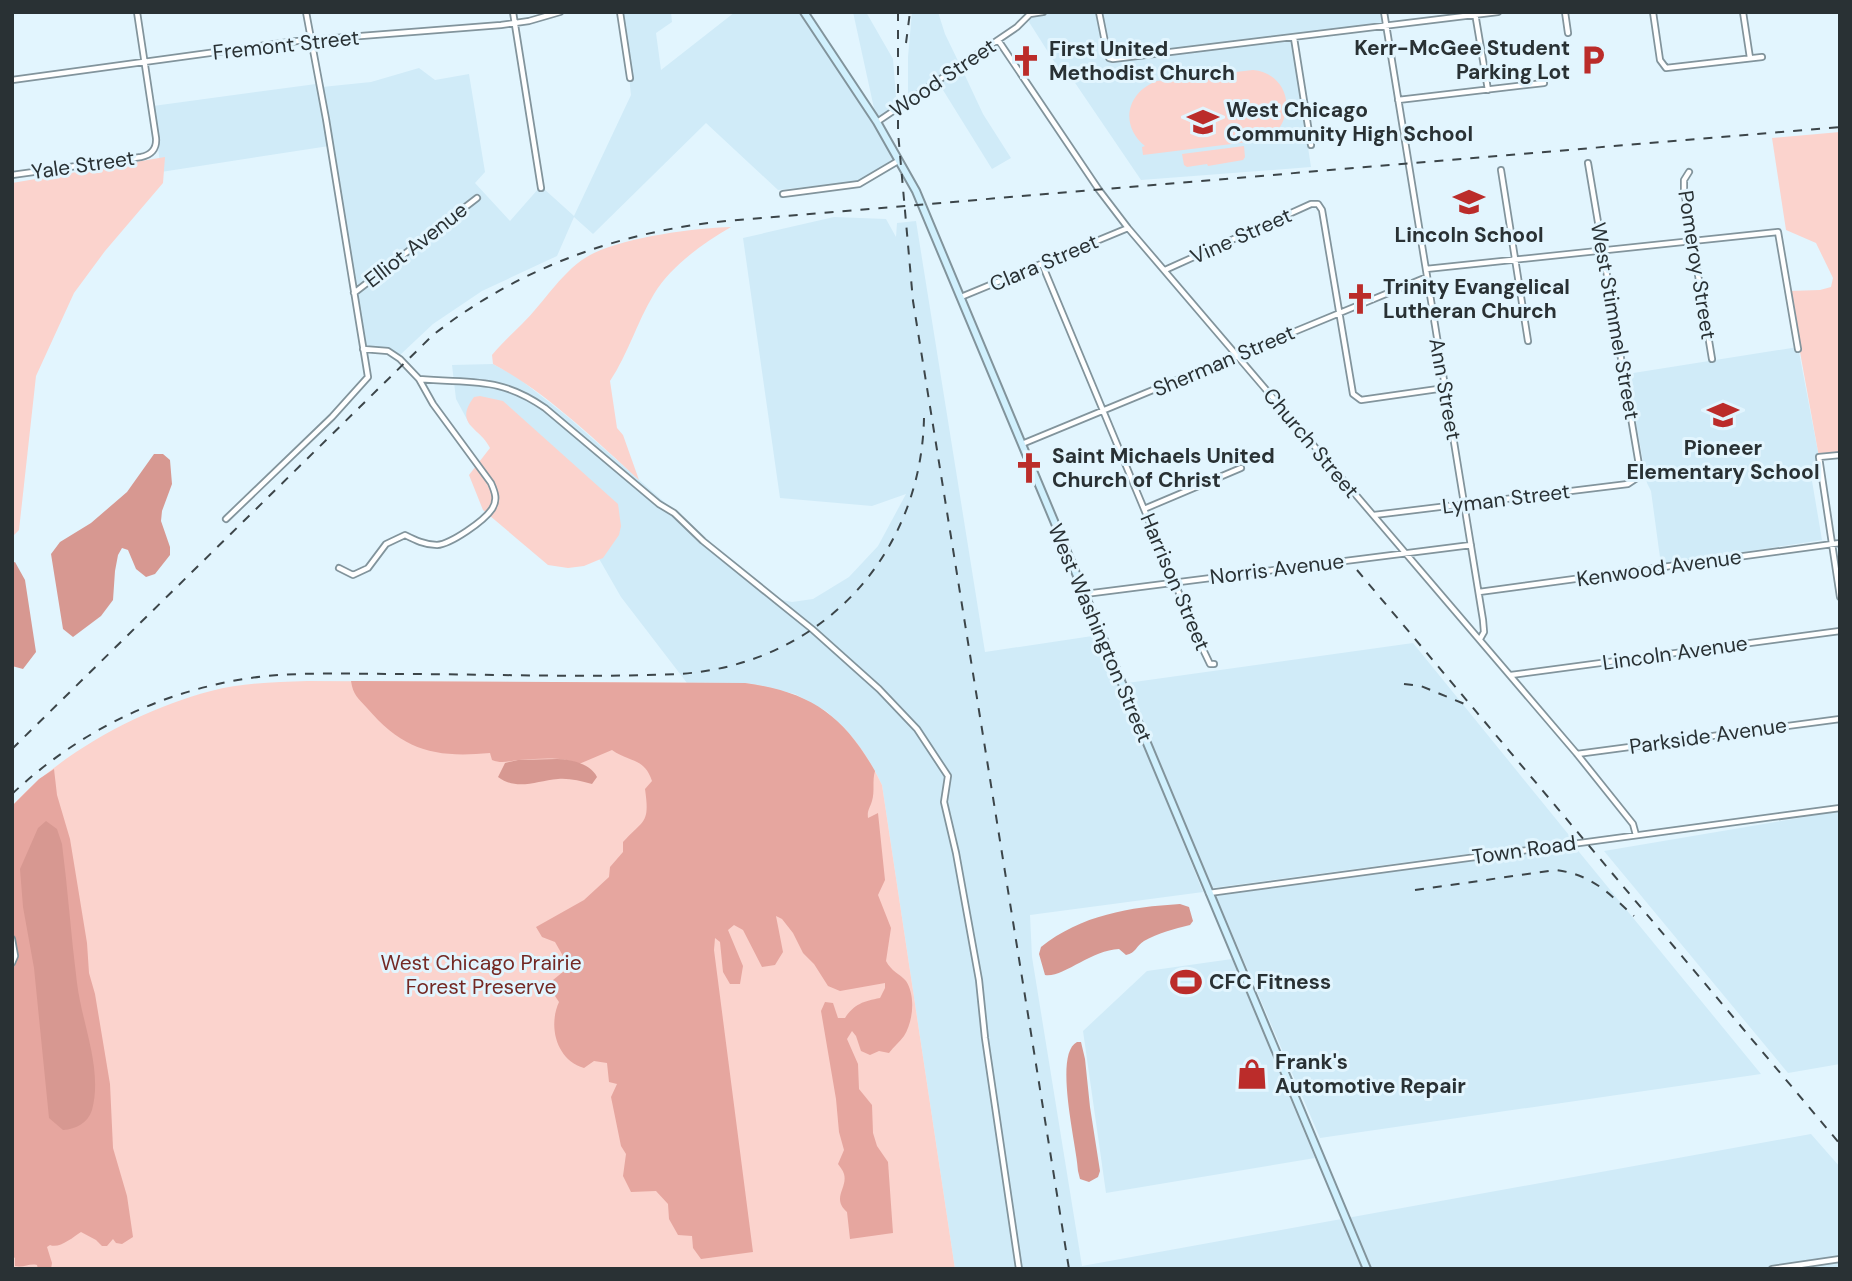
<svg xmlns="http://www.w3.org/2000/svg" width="1852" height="1281" viewBox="0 0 1852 1281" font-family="'DM Sans',sans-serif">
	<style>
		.built { fill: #d0ebf8 }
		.green { fill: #fbd3cd }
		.forest { fill: #e6a69f }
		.water { fill: #d79891 }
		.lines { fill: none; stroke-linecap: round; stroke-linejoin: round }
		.minor-casing { stroke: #82949c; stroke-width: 8 }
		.secondary-casing { stroke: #82949c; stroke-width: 10 }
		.minor { stroke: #fff; stroke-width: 4.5 }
		.secondary { stroke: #d0f0fd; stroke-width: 6 }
		.rail { stroke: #3c4549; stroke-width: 2; stroke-dasharray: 9 9; stroke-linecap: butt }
		.labels { text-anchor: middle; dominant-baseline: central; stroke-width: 6; stroke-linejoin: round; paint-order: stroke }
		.street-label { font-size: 21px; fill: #293134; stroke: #e2f5fe }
		.poi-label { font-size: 21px; font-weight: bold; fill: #293134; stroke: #e2f5fe; text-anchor: start }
		.park-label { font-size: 21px; fill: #742924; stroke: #e2f5fe }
	</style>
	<rect width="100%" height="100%" fill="#e2f5fe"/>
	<!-- built -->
	<path class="built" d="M622,12H671L672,22L656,33L661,70L735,12H800L895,158L859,181L778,190L706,123L593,234L574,217L557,256L482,291L433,324L400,355L388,348L365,346L322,87L371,82L419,68L435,80L469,74L485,172L475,183L510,221L539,188H543L574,216L631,95Z
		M853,12H866L893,59L897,110L877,122Z
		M912,12H938L945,34L960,65L908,100V57Z
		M1031,12H1380L1382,24L1291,35L1311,167L1141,180L1069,74L1064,77L1029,22Z
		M961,67L983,114L1011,158L992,169L938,82Z
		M316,84L329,146L161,172L153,106Z
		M834,217L886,219L896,237L897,223L916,221L985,652L1099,635L1203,892L1030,915L1032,957L1082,1266L1811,1134L1840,1167V1269H955L882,785L875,771L841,725L826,711L795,694L745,683H687L621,597L590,543L527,449L470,425L456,399L452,365L493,364L517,377L568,417L773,598L792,602L813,599L849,577L878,546L906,494L872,506L780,498L743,238Z
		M1798,347L1819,457L1810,469L1822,540L1661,565L1651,491L1647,483L1627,374Z
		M1413,643L1573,840L1212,888L1127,683Z
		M1840,811V1064L1788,1073L1604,851Z
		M1575,847L1761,1074L1320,1138L1216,896Z
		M1232,959L1315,1158L1106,1193L1083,1031L1147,971Z"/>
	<!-- green -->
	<path class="green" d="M1253,70C1284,73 1296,105 1278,130H1280L1281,138L1143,155L1142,147L1145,146C1119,125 1127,92 1157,81Z
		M1840,132V455L1819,457L1789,291L1820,290L1831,287L1833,278L1816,243L1786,230L1772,138Z
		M1244,146L1245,157L1243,160L1208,166L1207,164L1187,167L1184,165L1182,154Z
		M165,157L163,183L105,251L74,293L36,376L19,530L12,537V183Z
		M731,227C702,244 672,265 654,294C637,322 628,354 610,381L617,428L623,435L639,480C593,438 547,393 493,364L492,355C501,344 511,335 522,324C545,302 564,267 594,253C629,237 693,228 731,227Z
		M480,396L503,401L618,504L621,526L619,535L603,558L584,566L568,568L548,565L483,510L469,475L490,448C480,427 453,425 474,397Z
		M307,681L745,683C815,693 851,721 882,785L955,1269H12V971L17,961V954L12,922V806C60,753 141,709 211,691C242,683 275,682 307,681Z"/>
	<!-- forest -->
	<path class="forest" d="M351,681L745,683C810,692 842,714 875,771C872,781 875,791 872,801C870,808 867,810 868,818L878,813L885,880L878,895L891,928L886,961C891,971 900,974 906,981C916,996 913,1022 904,1036C900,1042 893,1047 889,1053L879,1051L870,1055L861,1051L856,1036L852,1031L847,1039L858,1064L859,1089L872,1105L873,1133L877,1146L888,1162L893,1233L850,1239L847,1212C831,1198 848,1188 844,1174C843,1170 840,1167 838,1164L844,1150L839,1132L836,1099L821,1011L825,1002L833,1003L838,1018H845C854,1004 864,1001 880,998L885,988V983L840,991L828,986L814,964L803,953L793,933L782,919L776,916L783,952L775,965L762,967L743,930L734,925L728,930L743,966L740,984H730L723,972L720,942L715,938L714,950L753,1252L701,1259L693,1248L692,1236L678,1235L669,1219L668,1204L656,1191L631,1192L623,1176L626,1154L621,1146L611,1097L617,1084L609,1082L607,1063L594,1061L584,1068C556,1060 548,1026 559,1002L553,993V980L569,967L571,959L563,956L555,942L542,937L536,927L584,900L609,877L610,867L623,852V842C644,819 650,824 645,789L652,781C644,757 630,763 612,750L579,764C561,756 539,759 519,760C508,761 502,764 492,760L490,753C435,758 404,751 367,708C358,698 353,695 351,681Z
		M54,769L57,795L70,839L87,943L89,973L95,994L110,1084L113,1148L127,1196L133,1237L122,1244L116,1243L113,1239L107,1246H102L96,1240L81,1232C72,1238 59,1249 50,1245L47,1247L52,1263L51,1269H38L37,1265C29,1263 24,1268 15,1266V1258L12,1256V971L17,961V954L12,922V806L39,779Z"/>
	<!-- water -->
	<path class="water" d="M154,454H163L170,460L172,484L162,511L161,521L170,547V555L155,574L146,577L136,569L128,550L122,548L118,555L115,571L113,600L101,616L73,637L63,629L51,554L60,542L91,523L127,492Z
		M15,562L25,580L36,652L23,669L12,666V563Z
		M557,759C571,759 591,764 597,777L592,784C580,781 569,778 558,779C536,781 517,791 498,777L505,763L518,760Z
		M46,821L57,829L62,844C68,890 71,937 77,983C82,1024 103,1069 92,1110C88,1123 76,1129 63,1130L49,1118L34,968L23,907L20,869L38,828Z
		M1180,904L1189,907L1193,921L1190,925C1174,929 1158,933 1144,941C1136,946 1136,953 1126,955L1119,949C1091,950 1063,978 1045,975L1039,954L1041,947C1081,915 1130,907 1180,904Z
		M1077,1042H1081L1085,1059L1090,1107L1100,1171L1098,1177L1089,1182L1080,1179L1078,1171C1077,1146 1053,1054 1077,1042Z"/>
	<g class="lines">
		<defs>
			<path id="minor" d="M513,12L541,188
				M620,12L630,78
				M1099,12L1107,52L1109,58L1113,59L1498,12
				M1384,12L1483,620L1484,632L1480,639
				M1565,12L1568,33
				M1653,12L1660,60L1666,68L1762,57
				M1743,12L1750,58
				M1475,13L1488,90
				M1294,38L1311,145
				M998,40L1099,190L1128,228L1577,754L1633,824L1636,835
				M12,80L297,41L501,25L529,21L560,12
				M1398,100L1544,83
				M877,122L1017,27L1030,14L1043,12
				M1501,170L1528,341
				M1689,172L1684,180V190L1712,359
				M12,175L141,157C151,155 157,149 156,138L137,12
				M783,194L859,184L898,161
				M1042,264L1199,641L1210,664H1214
				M1426,269L1778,232L1798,349
				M1165,270L1311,204H1318L1322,210L1353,394L1361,400L1445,388
				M354,293L477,198
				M961,297L1128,228
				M419,379C472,384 499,376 545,408L659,504L674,513L703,541L812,629L879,689L917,729L948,776L944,802L956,853L979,980L985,1038L1019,1269
				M1022,444L1427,277
				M1840,455L1819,457L1840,597
				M1144,509L1241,468
				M1374,515L1628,484L1637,478L1640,471L1588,163
				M226,519L332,417L368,377L326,119L306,12
				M339,568L353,575L368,568L386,544L405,535C415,540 425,545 437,545C451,544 484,521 492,509C498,500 495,492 491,483L433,404L419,379L400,359L388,351L363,349
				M1479,592L1840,543
				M1085,594L1471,545
				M1511,675L1840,631
				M1577,754L1840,719
				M1209,893L1840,808
				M12,939L15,956L12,963
				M1772,1269L1840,1259"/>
			<path id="secondary" d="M804,12L877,122L916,191L1367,1269"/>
		</defs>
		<!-- minor casing -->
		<use href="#minor" class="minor-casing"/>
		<!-- secondary casing -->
		<use href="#secondary" class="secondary-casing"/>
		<!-- minor -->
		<use href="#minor" class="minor"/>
		<!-- secondary -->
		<use href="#secondary" class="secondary"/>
		<!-- rail -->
		<path class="rail" d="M898,12V132L913,301L1069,1269
			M906,43L910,12
			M1357,570L1840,1144
			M1404,684L1421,686L1467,705
			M12,749L433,335C518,268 621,231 727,221L1840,127
			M12,794C82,728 171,686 267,676C310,672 355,674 399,674C492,674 586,678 679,674C819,665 921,557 924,418
			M1415,890L1556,870C1593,875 1608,893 1634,916"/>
	</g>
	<!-- icons -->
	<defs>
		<symbol id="parking-bare" viewBox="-9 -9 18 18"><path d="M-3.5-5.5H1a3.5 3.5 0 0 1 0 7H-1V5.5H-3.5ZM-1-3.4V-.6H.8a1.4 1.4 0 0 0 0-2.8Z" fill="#bb2c2a" stroke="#e2f5fe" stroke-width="2.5" paint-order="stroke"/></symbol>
		<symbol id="church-bare" viewBox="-9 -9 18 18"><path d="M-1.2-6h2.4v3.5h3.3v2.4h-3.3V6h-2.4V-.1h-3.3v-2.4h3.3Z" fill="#bb2c2a" stroke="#e2f5fe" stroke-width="2.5" paint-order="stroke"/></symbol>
		<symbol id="school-bare" viewBox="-9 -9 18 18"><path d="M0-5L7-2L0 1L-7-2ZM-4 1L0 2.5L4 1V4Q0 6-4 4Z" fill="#bb2c2a" stroke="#e2f5fe" stroke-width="2.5" paint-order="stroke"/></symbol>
		<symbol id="stadium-bare" viewBox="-9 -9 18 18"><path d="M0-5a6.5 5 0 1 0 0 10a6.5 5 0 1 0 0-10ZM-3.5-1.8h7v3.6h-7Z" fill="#bb2c2a" stroke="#e2f5fe" stroke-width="2.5" paint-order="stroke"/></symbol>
		<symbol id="shop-bare" viewBox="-9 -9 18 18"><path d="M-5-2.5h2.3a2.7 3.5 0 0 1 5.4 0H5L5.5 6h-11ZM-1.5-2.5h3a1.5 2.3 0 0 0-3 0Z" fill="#bb2c2a" stroke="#e2f5fe" stroke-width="2.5" paint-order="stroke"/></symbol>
	</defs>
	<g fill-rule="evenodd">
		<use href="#parking-bare" x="1571" y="38" width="44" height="44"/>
		<use href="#church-bare" x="1004" y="39" width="44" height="44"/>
		<use href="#school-bare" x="1181" y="100" width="44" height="44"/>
		<use href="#school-bare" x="1447" y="180" width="44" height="44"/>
		<use href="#church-bare" x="1338" y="277" width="44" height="44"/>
		<use href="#school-bare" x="1701" y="393" width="44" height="44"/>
		<use href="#church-bare" x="1007" y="446" width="44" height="44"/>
		<use href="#stadium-bare" x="1164" y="960" width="44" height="44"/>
		<use href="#shop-bare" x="1230" y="1052" width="44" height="44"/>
	</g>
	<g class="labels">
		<!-- street labels -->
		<g class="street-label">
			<text transform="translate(286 45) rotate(-6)">Fremont Street</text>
			<text transform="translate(943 78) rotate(-34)">Wood Street</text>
			<text transform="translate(83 165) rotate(-8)">Yale Street</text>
			<text transform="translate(1241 236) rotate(-24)">Vine Street</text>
			<text transform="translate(416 245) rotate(-38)">Elliot Avenue</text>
			<text transform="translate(1044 263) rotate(-23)">Clara Street</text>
			<text transform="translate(1697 265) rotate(81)">Pomeroy Street</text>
			<text transform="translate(1615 321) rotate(80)">West Stimmel Street</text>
			<text transform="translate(1224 361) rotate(-23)">Sherman Street</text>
			<text transform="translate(1445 389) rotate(80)">Ann Street</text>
			<text transform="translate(1311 443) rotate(50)">Church Street</text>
			<text transform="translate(1506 499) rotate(-7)">Lyman Street</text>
			<text transform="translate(1659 568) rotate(-8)">Kenwood Avenue</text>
			<text transform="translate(1277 569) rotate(-7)">Norris Avenue</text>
			<text transform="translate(1175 582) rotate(67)">Harrison Street</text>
			<text transform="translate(1100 633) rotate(67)">West Washington Street</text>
			<text transform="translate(1675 653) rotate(-8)">Lincoln Avenue</text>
			<text transform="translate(1708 736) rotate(-8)">Parkside Avenue</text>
			<text transform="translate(1524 850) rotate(-8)">Town Road</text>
		</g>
		<!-- poi labels -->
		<g class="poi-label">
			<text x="1570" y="48" text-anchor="end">Kerr-McGee Student<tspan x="1570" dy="24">Parking Lot</tspan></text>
			<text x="1049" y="49">First United<tspan x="1049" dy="24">Methodist Church</tspan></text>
			<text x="1226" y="110">West Chicago<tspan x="1226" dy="24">Community High School</tspan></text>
			<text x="1469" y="235" text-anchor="middle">Lincoln School</text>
			<text x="1383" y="287">Trinity Evangelical<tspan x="1383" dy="24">Lutheran Church</tspan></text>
			<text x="1723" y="448" text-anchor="middle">Pioneer<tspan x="1723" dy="24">Elementary School</tspan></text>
			<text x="1052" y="456">Saint Michaels United<tspan x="1052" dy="24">Church of Christ</tspan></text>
			<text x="1209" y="982">CFC Fitness</text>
			<text x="1275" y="1062">Frank's<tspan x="1275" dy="24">Automotive Repair</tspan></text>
		</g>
		<!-- park labels -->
		<g class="park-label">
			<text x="481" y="963">West Chicago Prairie<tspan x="481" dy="24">Forest Preserve</tspan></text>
		</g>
	</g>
	<!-- border -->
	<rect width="1852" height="1281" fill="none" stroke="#293134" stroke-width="28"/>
</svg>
